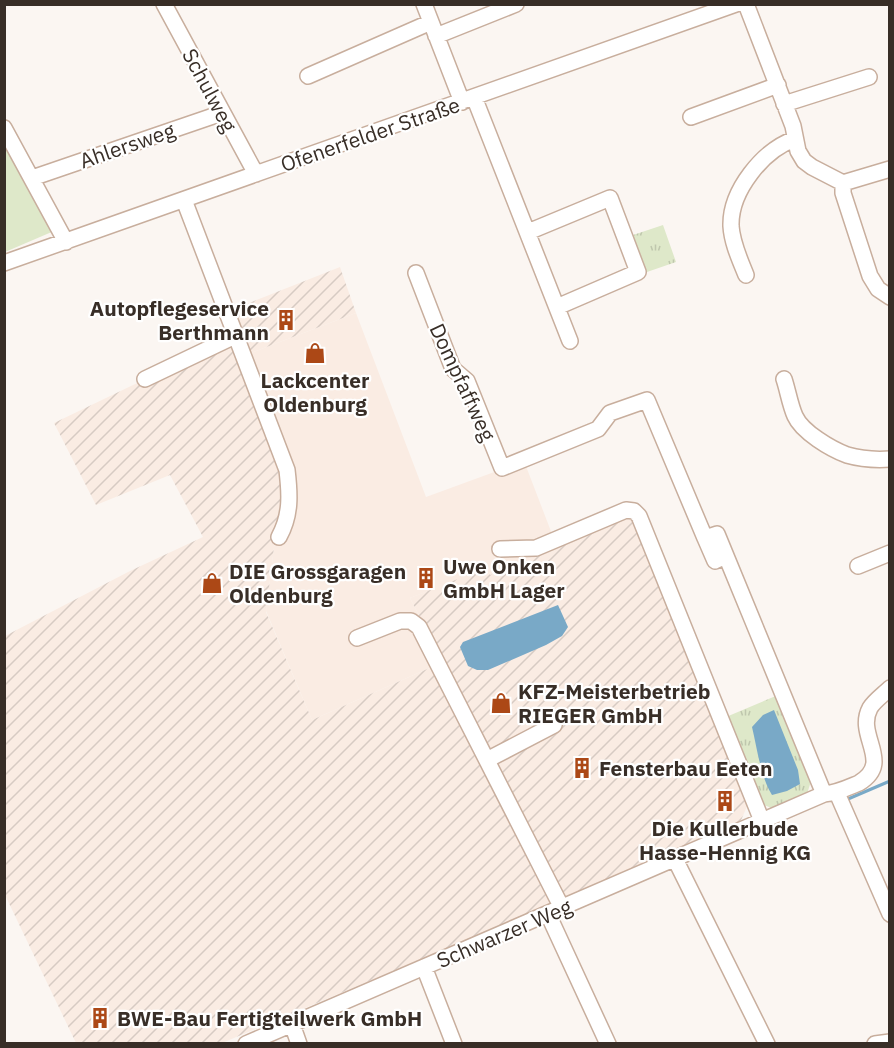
<svg xmlns="http://www.w3.org/2000/svg" width="894" height="1048" viewBox="0 0 894 1048" font-family="'IBM Plex Sans',sans-serif">
	<style>
		.built { fill: #faece3 }
		.industrial { fill: url(#industrial-furrows) }
		.grass { fill: url(#grass-tufts) }
		.garden { fill: #dee8c9 }
		.water { fill: #79a9c7 }
		.lines { fill: none; stroke-linecap: round; stroke-linejoin: round }
		.stream { stroke: #79a9c7; stroke-width: 3 }
		.minor-casing { stroke: #c8ae9d; stroke-width: 18 }
		.minor { stroke: #fff; stroke-width: 15 }
		.labels { text-anchor: middle; dominant-baseline: central; stroke-width: 4.5; stroke-linejoin: round; paint-order: stroke }
		.street-label { font-size: 21px; fill: #382e27; stroke: #fff }
		.poi-label { font-size: 21px; font-weight: bold; fill: #382e27; stroke: #fff; text-anchor: start }
	</style>
	<defs>
		<pattern id="industrial-furrows" width="10" height="10" patternUnits="userSpaceOnUse" patternTransform="scale(1.5)"><rect width="10" height="10" fill="#faece3"/><path d="M-1 1l2-2M0 10L10 0M9 11l2-2" fill="none" stroke="#d7cbc3"/></pattern>
		<pattern id="grass-tufts" width="24" height="20" patternUnits="userSpaceOnUse" patternTransform="scale(1.5)"><rect width="24" height="20" fill="#dee8c9"/><path d="M3 7l-1-3M5 7V3M7 7l1-3M15 17l-1-3M17 17v-4M19 17l1-3" fill="none" stroke="#bfc7ad"/></pattern>
	</defs>
	<rect width="100%" height="100%" fill="#fbf6f2"/>
	<!-- built -->
	<path class="built" d="M356,313L426,497L524,461L557,547L490,575L488,568L410,598L443,662L312,720L266,611L275,539L243,356Z"/>
	<!-- industrial -->
	<path class="industrial" d="M340,267L356,313L243,356L290,501L275,539L266,612L312,720L443,662L410,598L488,567L490,575L632,516L748,804L739,825L222,1043H76L5,895V636L130,571L203,537L170,475L96,505L54,423L235,336L226,312Z"/>
	<!-- grass -->
	<path class="grass" d="M663,225L676,262L647,272L633,235Z
		M778,695L812,778L807,794L774,809L764,805L726,717Z"/>
	<!-- garden -->
	<path class="garden" d="M4,137L54,231L5,252H4Z"/>
	<!-- water -->
	<path class="water" d="M558,605L568,627L562,636L546,645L488,670H477L468,666L460,647L463,642Z
		M774,710L798,770L800,784L787,791L772,795C761,778 757,748 752,727L763,715Z"/>
	<g class="lines">
		<!-- stream -->
		<path class="stream" d="M848,799L890,781"/>
		<defs>
			<path id="minor" d="M164,4L256,174
				M424,4L462,102
				M746,4L793,126L798,151L804,161L812,167L843,183L890,169
				M436,36L516,4
				M308,76L431,22
				M474,97L570,341
				M784,104L869,77
				M691,117L778,85
				M4,128L66,242
				M32,178L222,113
				M843,183V193L870,276L878,289L890,297
				M184,200L287,470C290,495 291,515 279,537
				M528,232L610,198L638,272L557,307
				M4,263L736,4
				M416,273L453,369L467,381L502,468L598,429L610,413L647,400L705,538L717,534L824,794
				M746,275C740,260 732,243 731,226C730,191 763,150 795,139
				M145,379L235,336
				M784,379C788,391 790,405 795,416C802,432 831,449 847,455C861,459 876,460 890,459
				M705,538L715,561L726,556
				M500,549L536,548L626,510L634,511L639,516L762,821
				M858,566L890,553
				M357,638L400,621H411L419,627L562,908
				M487,760L554,725
				M837,793L890,914
				M675,859L767,1044
				M548,914L608,1044
				M424,967L454,1044
				M292,1024L299,1044
				M246,1044L824,794C837,793 847,788 859,783C894,762 855,736 870,708C874,701 884,694 890,688
				M875,1044L890,1042"/>
		</defs>
		<!-- minor casing -->
		<use href="#minor" class="minor-casing"/>
		<!-- minor -->
		<use href="#minor" class="minor"/>
	</g>
	<!-- icons -->
	<defs>
		<symbol id="building-bare" viewBox="-9 -9 18 18"><path d="M-4-6H4V6H1V3H-1V6H-4ZM-2.5-4.3h1.7v1.8h-1.7ZM.8-4.3h1.7v1.8H.8ZM-2.5-1h1.7V.8h-1.7ZM.8-1h1.7V.8H.8Z" fill="#ac4816" stroke="#fff" stroke-width="2.5" paint-order="stroke"/></symbol>
		<symbol id="shop-bare" viewBox="-9 -9 18 18"><path d="M-5-2.5h2.3a2.7 3.5 0 0 1 5.4 0H5L5.5 6h-11ZM-1.5-2.5h3a1.5 2.3 0 0 0-3 0Z" fill="#ac4816" stroke="#fff" stroke-width="2.5" paint-order="stroke"/></symbol>
	</defs>
	<g fill-rule="evenodd">
		<use href="#building-bare" x="271" y="305" width="30" height="30"/>
		<use href="#shop-bare" x="300" y="338" width="30" height="30"/>
		<use href="#building-bare" x="411" y="563" width="30" height="30"/>
		<use href="#shop-bare" x="197" y="568" width="30" height="30"/>
		<use href="#shop-bare" x="486" y="688" width="30" height="30"/>
		<use href="#building-bare" x="567" y="753" width="30" height="30"/>
		<use href="#building-bare" x="710" y="786" width="30" height="30"/>
		<use href="#building-bare" x="85" y="1003" width="30" height="30"/>
	</g>
	<g class="labels">
		<!-- street labels -->
		<g class="street-label">
			<text transform="translate(210 90) rotate(62)">Schulweg</text>
			<text transform="translate(370 134) rotate(-19)">Ofenerfelder Straße</text>
			<text transform="translate(127 145) rotate(-19)">Ahlersweg</text>
			<text transform="translate(463 382) rotate(65)">Dompfaffweg</text>
			<text transform="translate(504 933) rotate(-23)">Schwarzer Weg</text>
		</g>
		<!-- poi labels -->
		<g class="poi-label">
			<text x="269" y="308" text-anchor="end">Autopflegeservice<tspan x="269" dy="24">Berthmann</tspan></text>
			<text x="315" y="380" text-anchor="middle">Lackcenter<tspan x="315" dy="24">Oldenburg</tspan></text>
			<text x="443" y="566">Uwe Onken<tspan x="443" dy="24">GmbH Lager</tspan></text>
			<text x="229" y="571">DIE Grossgaragen<tspan x="229" dy="24">Oldenburg</tspan></text>
			<text x="518" y="691">KFZ-Meisterbetrieb<tspan x="518" dy="24">RIEGER GmbH</tspan></text>
			<text x="599" y="768">Fensterbau Eeten</text>
			<text x="725" y="828" text-anchor="middle">Die Kullerbude<tspan x="725" dy="24">Hasse-Hennig KG</tspan></text>
			<text x="117" y="1018">BWE-Bau Fertigteilwerk GmbH</text>
		</g>
	</g>
	<!-- border -->
	<rect width="894" height="1048" fill="none" stroke="#382e27" stroke-width="12"/>
</svg>
